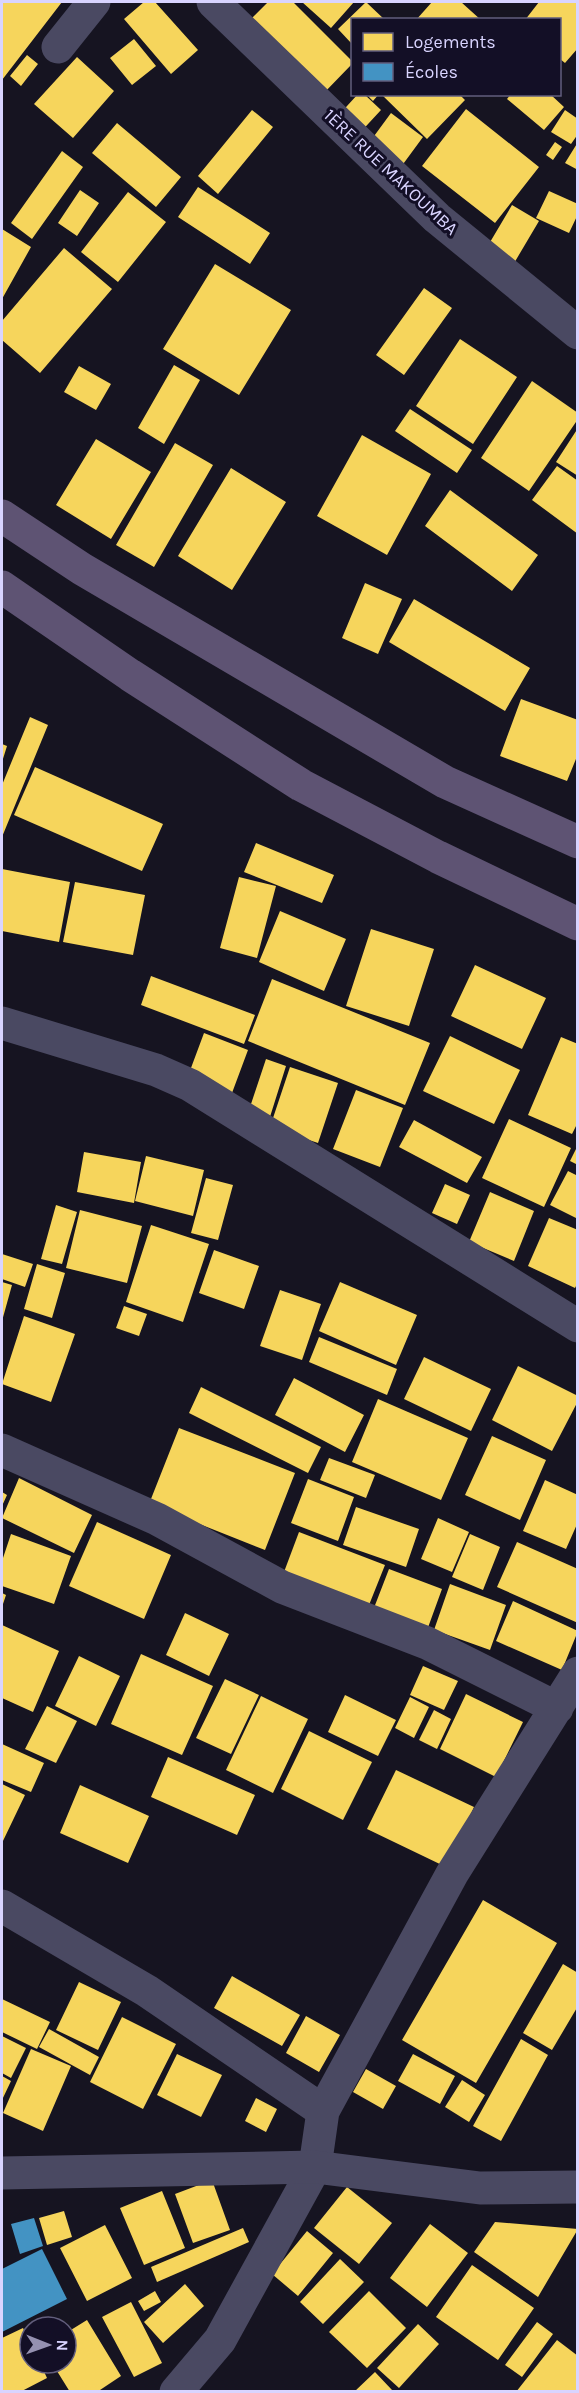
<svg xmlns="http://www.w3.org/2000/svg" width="579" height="2393" viewBox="0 0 579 2393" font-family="Karla,sans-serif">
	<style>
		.homes { fill: #f6d55c }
		.schools { fill: #4393c3 }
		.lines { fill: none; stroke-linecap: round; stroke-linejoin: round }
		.minor { stroke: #4a4962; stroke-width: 33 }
		.tertiary { stroke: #4a4962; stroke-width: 33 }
		.primary { stroke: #5e5373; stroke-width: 33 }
		.labels { text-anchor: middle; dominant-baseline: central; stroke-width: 6; stroke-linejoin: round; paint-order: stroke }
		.street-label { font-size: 18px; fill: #d9d4ff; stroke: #130f26 }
	</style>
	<rect width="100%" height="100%" fill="#161421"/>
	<!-- homes -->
	<path class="homes" d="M2,2H62L2,80Z
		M144,2H155L198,50L171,74L124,19Z
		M268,2H293L352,61V64L322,95L248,22Z
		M302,2H354L331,28Z
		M366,2L385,20H352V44L338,29Z
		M432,2H461L481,20H416Z
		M539,2H578V48L565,63L560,59V20H525Z
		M134,39L156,66L132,85L110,58Z
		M27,55L38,64L21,86L10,76Z
		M77,57L114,91L73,138L34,104Z
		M358,94H364L381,110L356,137L336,118Z
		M366,94H379L373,101Z
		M381,94H459L465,100L427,139Z
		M511,94H550L564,107L544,130L507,99Z
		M466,109L539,167L495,223L422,166Z
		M252,110L273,127L218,194L198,176Z
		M565,110L578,119V134L571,144L551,132Z
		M391,113L423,137L398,171L366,147Z
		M117,123L181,177L156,207L92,153Z
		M555,142L562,147L553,160L546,155Z
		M578,142V170L565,163Z
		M62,151L83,167L32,239L11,223Z
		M198,187L270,233L250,264L178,217Z
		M80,190L99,203L77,236L58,223Z
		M549,191L578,204V214L569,233L536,218Z
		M128,192L166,222L118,282L81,252Z
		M512,205L539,221L510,270L483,254Z
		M2,229L31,247L2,299Z
		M64,248L112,289L40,373L2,340V321Z
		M215,264L291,310L239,395L163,349Z
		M424,288L452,308L404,375L376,355Z
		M460,339L517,377L473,444L416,406Z
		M174,365L200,380L164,444L138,428Z
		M79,366L111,384L96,410L64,392Z
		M532,381L578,413V419L529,491L481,458Z
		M410,409L472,450L457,473L395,431Z
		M578,428V476L556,462Z
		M362,435L431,474L387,555L317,516Z
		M96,439L151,472L111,539L56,505Z
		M175,443L213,465L154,567L116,545Z
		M557,466L578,481V534L532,500Z
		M231,468L286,502L232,590L178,556Z
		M450,490L538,555L512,591L425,526Z
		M365,583L402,599L378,654L342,638Z
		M414,599L530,668L505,711L389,642Z
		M521,699L578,720V754L567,781L500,756Z
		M30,717L48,725L2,837V785Z
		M2,744L7,746L2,762Z
		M35,767L163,824L142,871L14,815Z
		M256,843L334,875L322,903L244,872Z
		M2,869L70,882L59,942L2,931Z
		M239,877L276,886L257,958L220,948Z
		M75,882L145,895L133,955L63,942Z
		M280,911L346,939L324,991L259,962Z
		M371,929L434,949L409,1026L346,1006Z
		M475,965L546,998L522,1049L451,1016Z
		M151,976L255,1015L244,1044L141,1005Z
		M272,979L430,1043L405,1105L248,1041Z
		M204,1033L248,1050L232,1093L188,1076Z
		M450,1036L520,1070L494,1124L423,1091Z
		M561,1037L578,1044V1122L572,1134L528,1115Z
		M266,1059L286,1066L269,1120L248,1113Z
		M290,1067L338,1083L318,1143L270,1127Z
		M356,1090L403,1108L380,1167L333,1149Z
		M509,1119L571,1148L544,1207L482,1178Z
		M414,1120L482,1157L467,1183L399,1147Z
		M578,1145V1165L570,1161Z
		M84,1152L141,1162L134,1203L77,1192Z
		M146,1156L204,1170L193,1216L135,1201Z
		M568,1171L578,1176V1219L550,1205Z
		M206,1178L233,1185L218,1240L191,1233Z
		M445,1184L470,1195L457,1224L432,1213Z
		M490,1192L534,1211L514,1261L469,1242Z
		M56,1205L77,1212L62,1264L41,1259Z
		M80,1210L142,1226L127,1283L66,1268Z
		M549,1218L578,1230V1282L575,1288L528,1266Z
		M151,1225L209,1244L183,1322L126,1302Z
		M214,1250L259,1266L244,1309L199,1293Z
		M2,1254L33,1264L25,1287L2,1279Z
		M37,1264L65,1273L52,1318L24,1309Z
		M2,1282L12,1285L2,1321Z
		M340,1282L417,1315L396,1365L319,1331Z
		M280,1290L321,1304L302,1360L260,1346Z
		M124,1306L147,1314L139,1336L116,1328Z
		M24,1316L75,1334L51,1402L2,1384Z
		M319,1337L397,1369L387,1395L309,1362Z
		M424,1357L491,1389L471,1431L404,1399Z
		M518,1366L578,1396V1401L552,1451L492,1420Z
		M294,1378L364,1415L345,1452L275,1415Z
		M201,1387L321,1447L308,1473L189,1413Z
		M378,1399L468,1438L441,1500L352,1462Z
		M179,1428L295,1473L265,1550L149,1504Z
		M492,1436L546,1460L520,1520L465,1495Z
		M329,1458L375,1475L366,1498L320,1480Z
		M19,1478L92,1515L74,1553L2,1518Z
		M308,1479L354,1497L338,1541L291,1523Z
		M545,1480L578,1495V1522L566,1549L523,1531Z
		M2,1492L7,1495L2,1506Z
		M356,1507L419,1529L406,1567L343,1545Z
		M438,1518L469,1532L452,1572L421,1559Z
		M97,1522L171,1555L144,1619L69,1586Z
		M299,1532L385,1565L369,1605L284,1572Z
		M11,1534L71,1556L54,1604L2,1586V1561Z
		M470,1534L500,1547L483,1590L452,1577Z
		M517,1542L578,1569V1623L497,1587Z
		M389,1569L442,1589L426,1633L372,1613Z
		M450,1584L506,1605L490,1650L434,1630Z
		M2,1593L6,1595L2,1607Z
		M513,1601L578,1631L562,1670L496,1641Z
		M185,1613L229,1634L209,1676L166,1655Z
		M2,1625L59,1651L33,1712L2,1698Z
		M141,1654L213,1686L182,1755L111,1724Z
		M79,1656L120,1676L96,1726L55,1706Z
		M423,1666L458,1681L444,1710L410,1695Z
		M225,1679L259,1695L231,1754L196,1738Z
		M466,1694L523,1722L496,1777L440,1749Z
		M345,1695L396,1720L378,1756L328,1732Z
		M261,1696L308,1719L273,1793L226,1770Z
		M410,1697L429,1707L414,1738L395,1728Z
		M47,1706L77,1721L56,1763L25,1749Z
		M434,1710L451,1719L437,1749L419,1740Z
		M309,1731L372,1762L343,1820L281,1789Z
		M2,1744L44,1763L31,1792L2,1780Z
		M168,1757L255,1795L237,1835L151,1797Z
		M396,1770L474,1807L446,1867L367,1829Z
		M2,1784L25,1795L2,1843Z
		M80,1785L149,1816L128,1863L60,1833Z
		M483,1900L557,1943L476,2083L402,2040Z
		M563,1964L578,1973V2006L552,2050L523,2033Z
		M232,1976L300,2015L282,2046L214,2008Z
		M79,1982L121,2002L98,2050L56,2030Z
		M2,1999L50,2022L37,2049L2,2032Z
		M306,2016L340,2035L319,2072L286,2053Z
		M122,2017L176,2044L143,2109L90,2082Z
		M49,2029L99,2057L90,2075L39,2047Z
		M2,2036L26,2048L11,2078L2,2073Z
		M521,2039L548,2055L501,2141L473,2126Z
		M31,2049L71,2066L43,2131L3,2113Z
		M177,2054L222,2075L201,2117L157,2095Z
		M413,2054L455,2076L440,2104L398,2081Z
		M366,2069L396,2086L383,2109L353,2092Z
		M2,2076L11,2081L2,2100Z
		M462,2080L485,2095L469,2122L445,2107Z
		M256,2098L277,2109L266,2132L245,2121Z
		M212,2180L230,2230L193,2243L175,2194Z
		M347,2187L392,2223L359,2264L314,2228Z
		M162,2191L185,2248L144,2265L120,2208Z
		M64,2211L72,2237L47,2245L39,2218Z
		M495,2222L578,2229L538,2297L474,2252Z
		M430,2224L468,2253L427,2307L390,2278Z
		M105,2225L132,2278L87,2301L60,2248Z
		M243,2228L249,2242L157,2282L151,2267Z
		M307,2231L333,2253L298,2296L272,2274Z
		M340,2259L364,2282L323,2324L300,2302Z
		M472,2265L534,2308L498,2360L436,2317Z
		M185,2284L204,2306L163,2343L144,2322Z
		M155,2291L161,2302L144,2311L138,2301Z
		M369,2291L406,2328L367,2368L329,2332Z
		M131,2302L162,2363L134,2377L102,2317Z
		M87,2320L121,2376L97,2392H70L52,2363H66V2333Z
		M537,2322L553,2334L522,2377L505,2365Z
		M418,2324L439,2344L399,2388L377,2368Z
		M23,2328L30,2343V2363H40L47,2378L20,2392H2V2338Z
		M557,2340L578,2356L576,2392H516Z
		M375,2372L392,2390L390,2392H354Z"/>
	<!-- schools -->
	<path class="schools" d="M34,2218L43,2246L20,2254L11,2224Z
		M42,2249L67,2299L2,2332V2269Z"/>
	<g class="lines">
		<!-- minor -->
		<path class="minor" d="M213,2L437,218L578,333
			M58,47L94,2
			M2,1023L156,1070L190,1085L578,1326
			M2,1450L157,1519L282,1587L427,1643L557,1708
			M2,1906L147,1991L323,2111
			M176,2392L220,2340L315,2167L323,2111L452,1874L578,1673"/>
		<!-- tertiary -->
		<path class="tertiary" d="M2,2173L315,2167L480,2188L578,2187"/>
		<!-- primary -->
		<path class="primary" d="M2,516L82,569L445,782L578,842
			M2,587L130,675L301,785L438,857L578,924"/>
	</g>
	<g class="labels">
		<!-- street labels -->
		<g class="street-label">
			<text transform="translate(391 172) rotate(43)">1ÈRE RUE MAKOUMBA</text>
		</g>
	</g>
	<!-- border -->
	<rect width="579" height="2393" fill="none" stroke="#d9d4ff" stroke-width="6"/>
	<!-- legend -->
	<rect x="351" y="18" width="210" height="78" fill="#130f26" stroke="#625e7d" stroke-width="1.5"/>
	<rect x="363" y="33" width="30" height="18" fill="#f6d55c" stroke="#625e7d" stroke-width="1.5"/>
	<text x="405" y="48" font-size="18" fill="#d9d4ff">Logements</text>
	<rect x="363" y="63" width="30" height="18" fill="#4393c3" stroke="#625e7d" stroke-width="1.5"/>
	<text x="405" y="78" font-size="18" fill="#d9d4ff">Écoles</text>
	<!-- north arrow -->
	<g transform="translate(48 2345) rotate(91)"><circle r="28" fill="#130f26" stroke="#625e7d" stroke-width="1.5"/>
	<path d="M0-4.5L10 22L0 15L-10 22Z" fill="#9591b1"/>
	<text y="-9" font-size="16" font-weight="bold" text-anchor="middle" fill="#d9d4ff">N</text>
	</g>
</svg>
